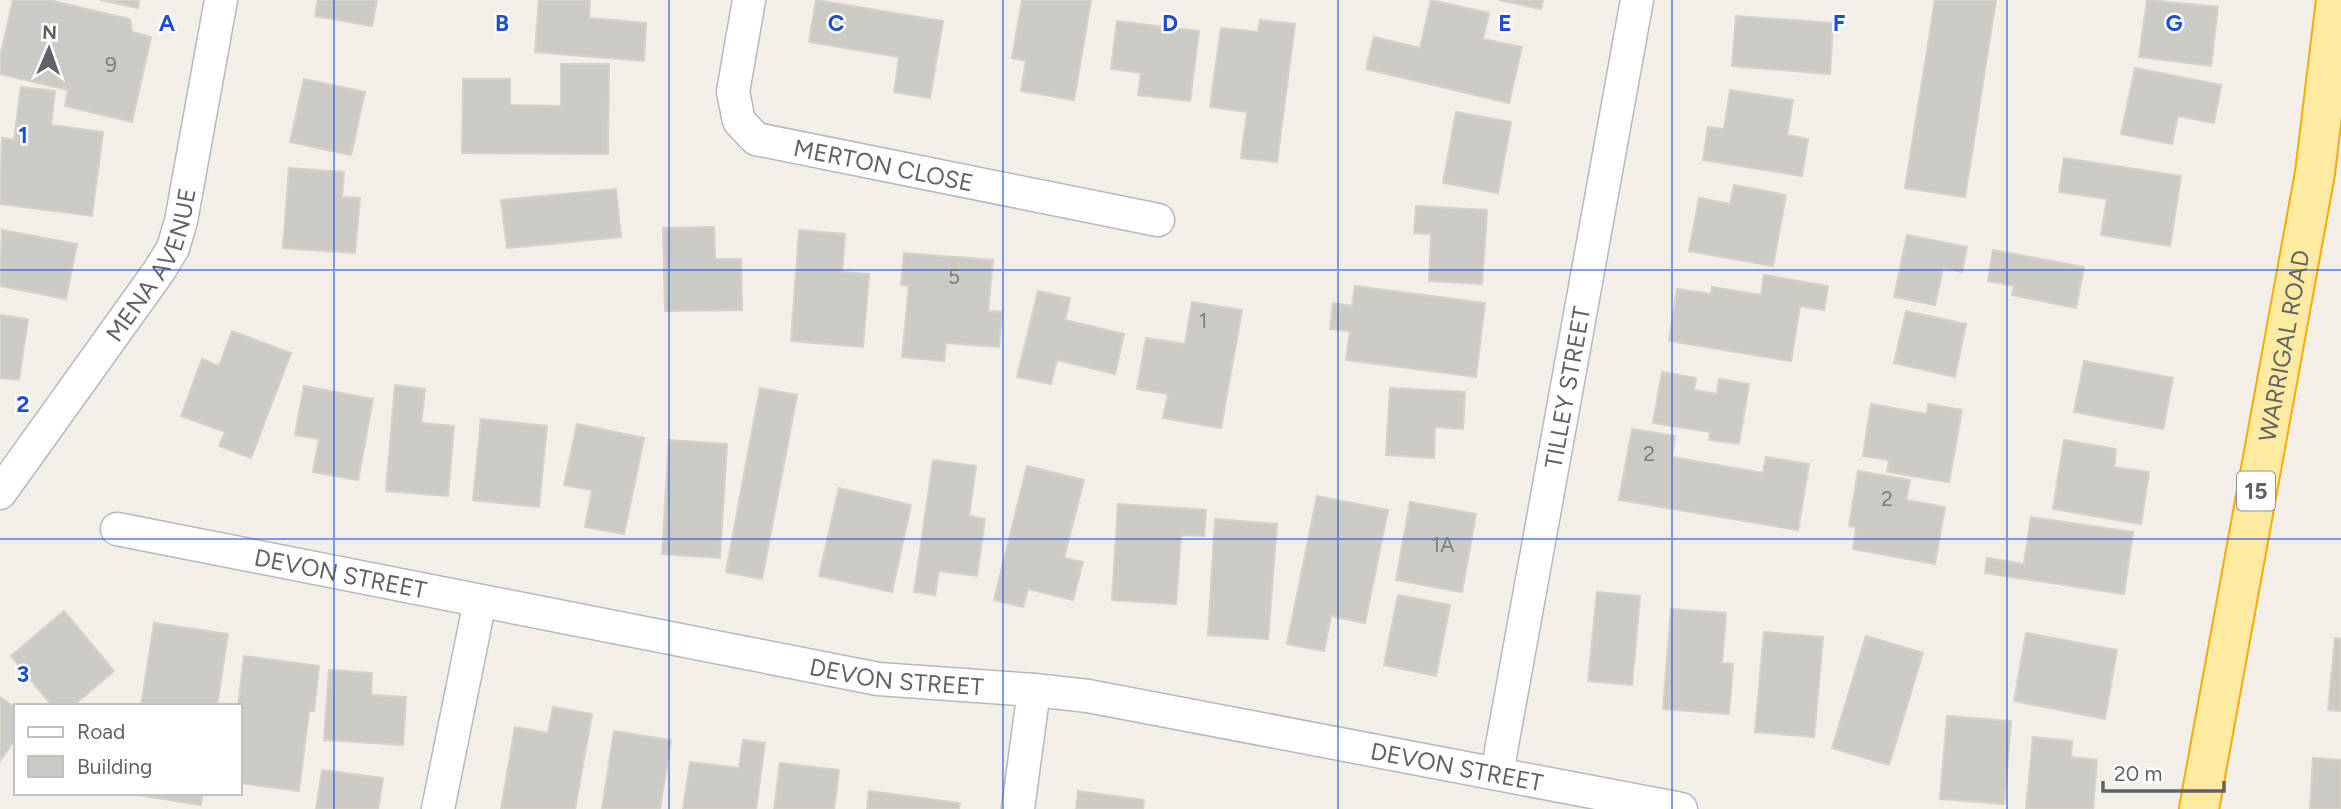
<svg xmlns="http://www.w3.org/2000/svg" width="2341" height="809" viewBox="0 0 2341 809" font-family="Figtree,sans-serif">
	<style>
		.building { fill: #cccac5; stroke: #d6d1c6; stroke-width: 2 }
		.lines { fill: none; stroke-linecap: round; stroke-linejoin: round }
		.minor-casing { stroke: #b5b8bc; stroke-width: 35 }
		.trunk-casing { stroke: #f9ab00; stroke-width: 42 }
		.minor { stroke: #fff; stroke-width: 32 }
		.trunk { stroke: #feeaa1; stroke-width: 38 }
		.grid { fill: none; stroke: #1d4ed8; stroke-width: 2; stroke-opacity: 0.55 }
		.labels { text-anchor: middle; dominant-baseline: central; stroke-width: 5; stroke-linejoin: round; paint-order: stroke }
		.number-label { font-size: 21px; fill: #7a7d7f }
		.shield { fill: #fff; stroke: #8f9295; stroke-width: 2 }
		.shield-label { font-size: 23px; font-weight: bold; fill: #5f6368 }
		.street-label { font-size: 24px; fill: #5f6368; stroke: #fff }
		.grid-label { font-size: 23px; text-anchor: middle; font-weight: bold; fill: #1d4ed8; stroke: #fff; stroke-width: 5; stroke-linejoin: round; paint-order: stroke }
	</style>
	<rect width="100%" height="100%" fill="#f1efe8"/>
	<!-- building -->
	<path class="building" d="M13,0H49L130,19L132,32L151,37L132,122L65,106L68,90L0,74V57Z
		M100,0H139L138,8Z
		M318,0H377L372,26L315,16Z
		M539,0H590L589,18L646,23L644,61L535,52Z
		M816,0L943,21L930,98L894,92L899,57L809,42Z
		M1022,0H1091L1074,100L1021,91L1026,61L1012,58Z
		M1431,0L1489,13L1483,39L1522,47L1509,103L1366,69L1374,37L1420,48Z
		M1499,0H1543L1541,9Z
		M1935,0H1996L1965,197L1905,188Z
		M2147,0L2218,7L2211,66L2139,57Z
		M1736,16L1833,23L1830,74L1732,66Z
		M1260,20L1295,24L1277,162L1241,158L1247,112L1210,107L1221,28L1258,32Z
		M1117,21L1199,31L1190,101L1138,95L1141,73L1111,69Z
		M561,64H609L608,154L462,153L463,79H510V105L561,106Z
		M2135,68L2221,85L2214,123L2178,116L2172,144L2121,134Z
		M304,79L365,92L351,155L290,142Z
		M21,87L55,91L51,125L103,132L92,216L0,204L2,138L14,140Z
		M1730,90L1793,100L1787,135L1808,139L1802,176L1703,160L1708,127L1724,129Z
		M1456,112L1511,122L1498,193L1443,183Z
		M2064,158L2181,176L2170,246L2101,235L2107,199L2059,192Z
		M289,168L344,172L342,197L360,198L355,253L283,248Z
		M1734,185L1786,195L1773,266L1689,251L1699,198L1730,204Z
		M616,189L621,237L507,248L501,200Z
		M1416,206L1487,210L1482,284L1429,281L1431,234L1414,233Z
		M714,227L715,259H741L742,310L665,311L663,228Z
		M2,230L77,244L66,299L0,286Z
		M799,230L845,234L842,272L869,274L863,347L791,341Z
		M1907,235L1967,247L1962,272L1943,268L1935,305L1894,297Z
		M1993,250L2084,267L2076,308L2012,295L2014,286L1988,281Z
		M904,253L993,260L988,311L1002,312L999,347L946,343L944,361L902,357L909,286L901,285Z
		M1764,275L1828,286L1824,310L1800,306L1791,361L1669,341L1677,289L1711,294L1712,287L1761,295Z
		M1355,286L1485,303L1476,377L1346,360L1350,331L1330,329L1333,303L1352,306Z
		M1038,291L1070,298L1065,320L1124,334L1115,374L1057,360L1051,384L1017,377Z
		M1192,302L1242,310L1221,428L1163,418L1168,394L1137,389L1146,338L1185,344Z
		M1906,311L1966,324L1955,377L1894,363Z
		M0,315L28,319L19,380L0,378Z
		M232,331L291,353L251,458L219,446L225,432L181,416L202,359L219,366Z
		M2084,361L2173,378L2163,429L2074,412Z
		M1662,372L1696,378L1694,390L1717,394L1719,379L1749,384L1739,444L1709,440L1710,432L1653,423Z
		M395,385L425,389L421,423L454,426L448,496L386,491Z
		M304,386L373,399L358,480L313,472L319,439L295,435Z
		M760,388L797,395L762,579L726,572Z
		M1390,388L1465,392L1463,429L1435,427L1434,458L1386,455Z
		M1871,404L1927,414L1928,404L1962,410L1949,482L1887,472L1889,460L1863,456Z
		M481,419L547,426L539,507L473,500Z
		M577,424L644,438L624,534L585,527L592,490L564,485Z
		M1632,429L1675,436L1672,457L1763,473L1766,457L1809,464L1798,530L1619,500Z
		M669,440L727,444L720,558L662,554Z
		M2064,440L2116,449L2114,467L2149,472L2141,524L2053,509Z
		M933,460L976,466L969,516L985,519L977,576L939,571L935,595L914,592Z
		M1027,466L1084,480L1064,558L1083,562L1073,600L1028,589L1023,607L994,600Z
		M1858,471L1910,480L1906,500L1945,507L1935,564L1853,549L1856,527L1849,526Z
		M839,488L911,505L892,592L819,576Z
		M1317,496L1388,510L1365,623L1331,616L1324,651L1287,644Z
		M1410,502L1476,514L1462,592L1396,580Z
		M1118,504L1206,510L1204,536L1181,535L1176,604L1112,600Z
		M2031,517L2133,532L2124,594L1985,573L1987,558L2024,564Z
		M1215,519L1277,524L1268,639L1208,635Z
		M1597,592L1640,596L1632,685L1588,681Z
		M1398,595L1450,605L1436,676L1384,665Z
		M1671,609L1726,613L1722,663L1733,664L1729,714L1663,709Z
		M64,611L114,671L73,706H52L11,656Z
		M154,623L228,634L217,706H141Z
		M1764,632L1823,637L1814,737L1755,732Z
		M2026,633L2117,650L2105,719L2014,701Z
		M1866,636L1923,653L1889,765L1832,748Z
		M2335,638L2341,639V711L2328,710Z
		M244,656L319,666L314,711H309L299,791L240,783V706H238Z
		M329,670L372,673L371,695L406,697L403,745L324,740Z
		M0,697L16,708V738L0,761Z
		M553,707L592,714L575,809H501L515,727L548,733Z
		M1947,716L2011,721L2004,804L1940,799Z
		M614,731L671,740L660,809H602Z
		M2033,737L2072,741L2071,757L2097,760L2093,809H2026Z
		M743,740L765,743L756,809H683L690,762L739,768Z
		M2313,758L2341,760V809H2310Z
		M780,763L839,770L834,809H774Z
		M322,770L383,778L378,809H316Z
		M869,791L960,803L959,809H867Z
		M1078,791L1144,800L1143,809H1076Z
		M127,793H203L201,805Z"/>
	<g class="lines">
		<defs>
			<g id="minor">
				<path id="s1" d="M749,0L733,92L739,121L756,139L1158,220"/>
				<path id="s2" d="M0,493L159,271L173,248L181,221L221,0"/>
				<path id="s3" d="M117,529L878,679L1034,690L1088,696L1681,809"/>
				<path id="s4" d="M1497,773L1637,0"/>
				<path d="M438,809L480,601"/>
				<path d="M1018,809L1034,690"/>
			</g>
			<g id="trunk">
				<path id="s5" d="M2199,809L2315,173L2336,0"/>
			</g>
		</defs>
		<!-- minor casing -->
		<use href="#minor" class="minor-casing"/>
		<!-- trunk casing -->
		<use href="#trunk" class="trunk-casing"/>
		<!-- minor -->
		<use href="#minor" class="minor"/>
		<!-- trunk -->
		<use href="#trunk" class="trunk"/>
	</g>
	<!-- grid -->
	<path class="grid" d="M334,0V809M669,0V809M1003,0V809M1338,0V809M1672,0V809M2007,0V809M0,270H2341M0,539H2341"/>
	<g class="labels">
		<!-- number labels -->
		<g class="number-label">
			<text x="111" y="64">9</text>
			<text x="954" y="276">5</text>
			<text x="1203" y="320">1</text>
			<text x="1649" y="453">2</text>
			<text x="1887" y="498">2</text>
			<text x="1443" y="544">1A</text>
		</g>
		<!-- shield labels -->
		<rect class="shield" x="2237" y="471.5" width="38" height="39" rx="5"/>
		<g class="shield-label">
			<text x="2256" y="491">15</text>
		</g>
		<!-- street labels -->
		<g class="street-label">
			<text stroke="none"><textPath href="#s1" startOffset="278">MERTON CLOSE</textPath></text>
			<text stroke="none"><textPath href="#s2" startOffset="276">MENA AVENUE</textPath></text>
			<text stroke="none"><textPath href="#s5" startOffset="471">WARRIGAL ROAD</textPath></text>
			<text stroke="none"><textPath href="#s4" startOffset="392">TILLEY STREET</textPath></text>
			<text stroke="none"><textPath href="#s3" startOffset="228">DEVON STREET</textPath></text>
			<text stroke="none"><textPath href="#s3" startOffset="794">DEVON STREET</textPath></text>
			<text stroke="none"><textPath href="#s3" startOffset="1362">DEVON STREET</textPath></text>
		</g>
	</g>
	<g class="grid-label">
		<text x="167" y="31">A</text>
		<text x="502" y="31">B</text>
		<text x="836" y="31">C</text>
		<text x="1170" y="31">D</text>
		<text x="1505" y="31">E</text>
		<text x="1839" y="31">F</text>
		<text x="2174" y="31">G</text>
		<text x="23" y="143">1</text>
		<text x="23" y="412">2</text>
		<text x="23" y="682">3</text>
	</g>
	<!-- legend -->
	<rect x="14" y="704" width="228" height="91" fill="#ffffff" stroke="#bfc1c3" stroke-width="2"/>
	<rect x="28" y="727" width="35" height="10" fill="#ffffff" stroke="#bfc1c3" stroke-width="2"/>
	<text x="77" y="739" font-size="21" fill="#5f6368">Road</text>
	<rect x="28" y="756" width="35" height="21" fill="#cccac5" stroke="#bfc1c3" stroke-width="2"/>
	<text x="77" y="774" font-size="21" fill="#5f6368">Building</text>
	<!-- north arrow -->
	<g transform="translate(49 49) rotate(2)" stroke="#ffffff" stroke-width="5" paint-order="stroke">
	<path d="M0-5L12 26L0 18L-12 26Z" fill="#5f6368"/>
	<text y="-10" font-size="19" font-weight="bold" text-anchor="middle" fill="#5f6368">N</text>
	</g>
	<!-- scale -->
	<path d="M2103 781v10h121v-10" fill="none" stroke="#5f6368" stroke-width="3.5"/>
	<text x="2114" y="781" font-size="21" fill="#5f6368" stroke="#ffffff" stroke-width="5" paint-order="stroke">20 m</text>
</svg>
